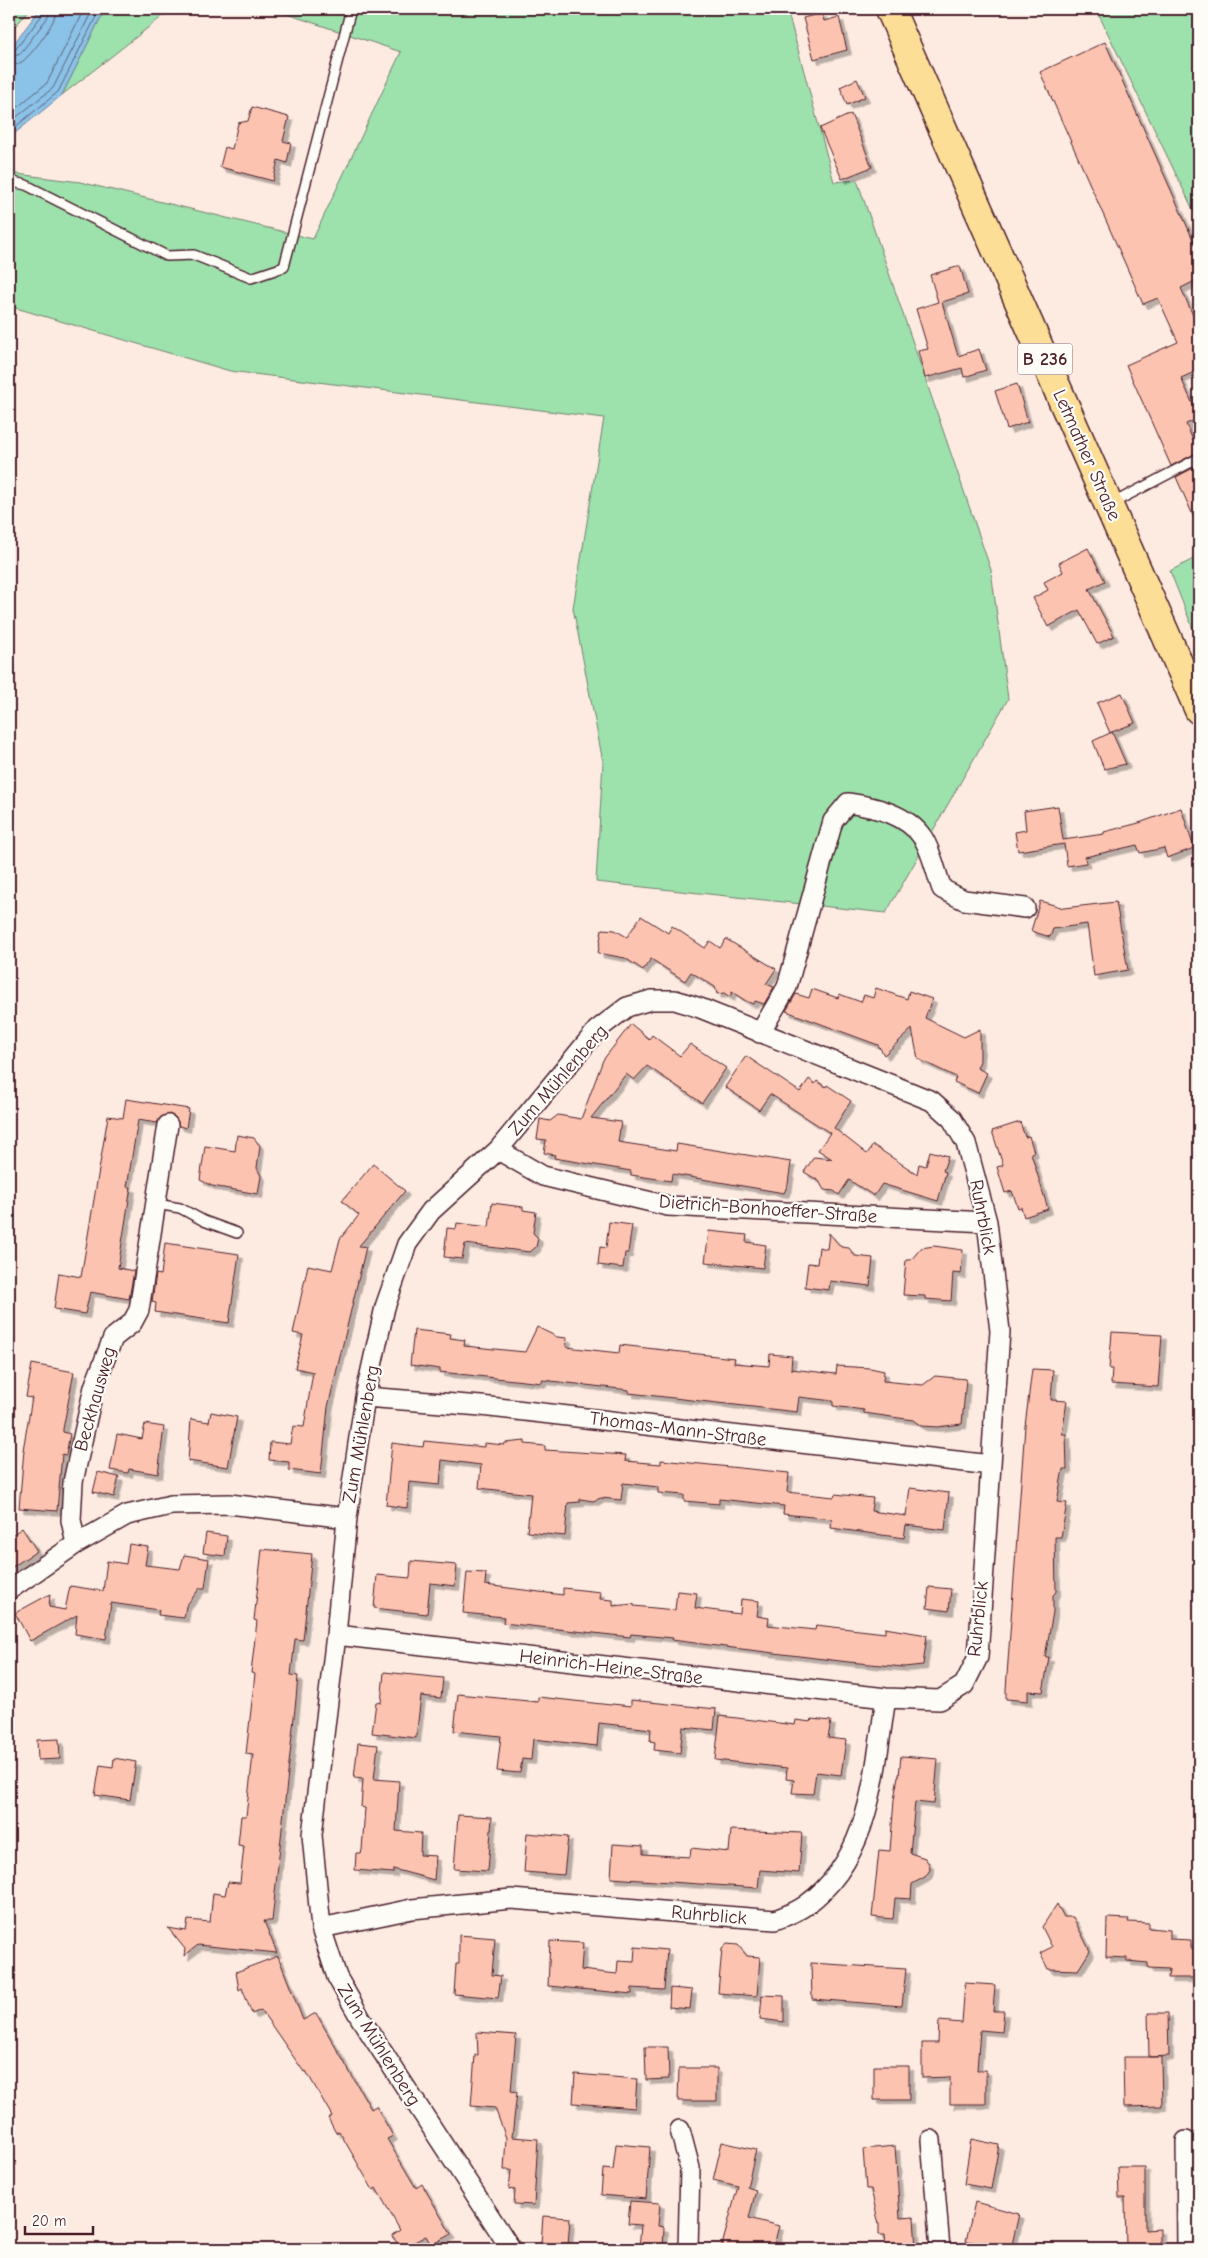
<svg xmlns="http://www.w3.org/2000/svg" width="1208" height="2258" viewBox="0 0 1208 2258" font-family="'Comic Neue',sans-serif">
	<style>
		.green { fill: #9de1ad; stroke: #74806c }
		.water { fill: #8ac2e8; stroke: #70819c }
		.lines { fill: none; stroke-linecap: round; stroke-linejoin: round }
		.shore { stroke: #646077; stroke-width: 1 }
		.building { fill: #fcc4b0; stroke: #4a1f2b; filter: url(#shadow) }
		.service-casing { stroke: #4a1f2b; stroke-width: 12 }
		.minor-casing { stroke: #4a1f2b; stroke-width: 22 }
		.primary-casing { stroke: #4a1f2b; stroke-width: 31 }
		.service { stroke: #fdfcf7; stroke-width: 9 }
		.minor { stroke: #fdfcf7; stroke-width: 19 }
		.primary { stroke: #fdde96; stroke-width: 28 }
		.labels { text-anchor: middle; dominant-baseline: central; stroke-width: 4.5; stroke-linejoin: round; paint-order: stroke }
		.shield { fill: #fdfcf7; stroke: #806168; stroke-width: 1 }
		.shield-label { font-size: 18px; font-weight: bold; fill: #4a1f2b }
		.street-label { font-size: 19px; fill: #4a1f2b; stroke: #fdfcf7 }
	</style>
	<defs>
		<filter id="shadow"><feDropShadow dx="4.5" dy="4.5" stdDeviation="0" flood-color="#0004"/></filter>
	</defs>
	<rect width="100%" height="100%" fill="#fdebe2"/>
	<filter id="ink" filterUnits="userSpaceOnUse"><feTurbulence type="fractalNoise" baseFrequency=".02" numOctaves="2"/><feDisplacementMap in="SourceGraphic" scale="10" xChannelSelector="R" yChannelSelector="G"/><feConvolveMatrix kernelMatrix="1 2 1 2 8 2 1 2 1" color-interpolation-filters="sRGB"/></filter>
	<g filter="url(#ink)">
		<!-- green -->
		<path class="green" d="M9,9H30L9,34Z
			M105,9H172L62,95Z
			M272,9H787L834,182L857,180L991,570L1008,699L886,913L596,882L603,762L573,608L604,418L230,371L9,306V173L80,182L313,239L401,52Z
			M1108,9H1199V222L1098,13Z
			M1199,556V644L1170,571Z"/>
		<!-- water -->
		<path class="water" d="M40,9H105L62,95L9,138V50Z"/>
		<g class="lines">
			<!-- shore -->
			<path class="shore" d="M9,52L15,50L43,14L44,9
				M9,58L20,54L48,17L50,9
				M9,66C13,66 16,65 20,63C31,57 57,21 57,9
				M9,114L47,83L84,9
				M9,123L53,88L93,9
				M9,132L58,92L100,9"/>
		</g>
		<!-- building -->
		<path class="building" d="M822,13L824,21L839,17L847,50L814,59L803,18Z
			M1105,42L1199,253V279L1181,288L1199,329V370L1181,378L1199,418L1186,424L1198,452L1171,466L1126,365L1178,342L1158,298L1143,304L1040,72Z
			M857,79L865,97L847,105L840,87Z
			M252,107L289,117L283,141L291,143L287,163L278,160L273,181L220,167L225,147L232,149L238,123L248,121Z
			M851,114L872,167L842,179L820,128Z
			M960,266L968,294L942,302L958,356L979,349L986,370L964,377L962,368L925,378L918,351L928,349L916,309L938,302L930,275Z
			M1017,384L1028,422L1007,429L995,391Z
			M1199,465V529L1176,477Z
			M1088,548L1105,581L1089,589L1114,636L1097,644L1079,610L1048,627L1033,598L1048,590L1044,582L1063,572L1059,563Z
			M1122,693L1135,723L1112,732L1126,764L1104,769L1093,741L1112,732L1110,733L1097,703Z
			M1058,806L1063,840L1104,834V832L1139,823L1181,808L1194,848L1167,858L1164,848L1140,853L1137,845L1085,857L1086,863L1067,866L1064,844L1018,851L1015,832L1026,830L1024,811Z
			M1040,901L1064,908L1116,902L1128,970L1094,976L1087,924L1053,929L1050,937L1031,931Z
			M641,916L668,933L672,926L705,948L710,941L720,948L726,939L776,969L766,984L774,987L764,1004L755,1001L753,1004L746,1001L732,992L730,997L724,993L717,994L715,987L691,972L685,981L651,959L643,970L625,958L598,953L602,929L615,930L627,937Z
			M876,988L907,999L909,991L932,999L925,1018L964,1037L980,1029V1061L977,1068L987,1073L978,1093L954,1082L956,1077L918,1059L912,1029L884,1055L878,1045L786,1011L796,994L809,998L812,989L838,998L839,994L861,1002L864,995L873,998Z
			M631,1024L649,1039L652,1035L680,1056L690,1044L726,1068L702,1103L647,1066L634,1080L626,1074L591,1118L621,1122L618,1142L676,1151L677,1144L791,1162L788,1184L784,1193L672,1174L671,1181L631,1175V1171L554,1158L555,1155L544,1153L546,1140L537,1139L540,1119L550,1121L558,1115L581,1119L603,1060Z
			M746,1056L800,1092L809,1079L815,1084L817,1081L826,1087L827,1085L851,1101L834,1128L867,1154L873,1145L917,1174L919,1164L926,1166L930,1151L948,1156L943,1171L946,1172L938,1201L882,1184L874,1196L849,1180L839,1195L834,1191L824,1190L819,1181L804,1172L814,1157L832,1159L818,1150L830,1133L770,1094L759,1110L725,1087Z
			M126,1099L189,1109L186,1128L179,1126L175,1117L169,1114L160,1118L157,1123L138,1120L127,1187H131L118,1268L134,1271L129,1299L90,1292L85,1314L54,1309L59,1273L81,1277L108,1116L123,1118Z
			M1020,1122L1025,1137L1029,1136L1034,1152L1031,1153L1048,1209L1024,1217L1021,1207L1018,1208L1012,1191L1005,1193L997,1167L1003,1165L992,1131Z
			M237,1135L254,1138L260,1146L257,1168L261,1176L258,1194L212,1186L200,1180L205,1146L235,1151Z
			M373,1164L405,1191L359,1246L366,1247L328,1407L321,1474L289,1470V1462L269,1460L270,1442L290,1444L293,1426L304,1427L313,1372L295,1368L303,1335L293,1333L308,1265L332,1270L340,1239L359,1215L342,1201Z
			M492,1203L523,1207V1210L536,1212L533,1233L538,1238L536,1247L530,1252L465,1244L462,1259L444,1257L447,1228L456,1229L457,1223L489,1227Z
			M609,1222L632,1225L628,1253H625L623,1268L598,1265L600,1247L606,1248Z
			M709,1231L747,1235L746,1242L766,1245L763,1268L705,1262Z
			M829,1233L841,1247L849,1248L855,1256L873,1258L870,1286L830,1281L829,1290L805,1287L808,1263L817,1264L819,1247L827,1249Z
			M165,1243L239,1254L229,1323L155,1312L156,1303L152,1302L156,1274L161,1275Z
			M934,1246L963,1250L961,1274L953,1273L951,1301L925,1299V1296L903,1295L906,1260H911L921,1248Z
			M537,1327L557,1337L567,1338L566,1347L619,1353L620,1345L725,1357L735,1358L734,1363L769,1366L770,1354L792,1356L791,1369L836,1374L837,1366L870,1368L884,1371L883,1381L923,1385L935,1376L966,1379L962,1424L937,1427L921,1426L913,1420L864,1413V1410L833,1406V1401L799,1397L797,1412L656,1396L629,1393V1390L542,1380V1383L440,1372V1369L410,1365L414,1330L451,1334L450,1338L465,1340L464,1346L525,1352Z
			M1112,1332L1162,1335L1158,1387L1111,1384L1112,1369H1109Z
			M32,1364L74,1372L63,1429V1432L70,1434L66,1455L62,1454L57,1511L19,1508L24,1450H23L32,1398L26,1397Z
			M1032,1369L1053,1370L1051,1400L1067,1401L1062,1434H1066L1067,1469H1063L1057,1502L1067,1503L1061,1537H1055L1056,1592L1053,1595V1612L1045,1657H1049L1043,1692L1028,1691V1701L1006,1699V1689L1025,1426Z
			M211,1412L237,1417L228,1467L188,1461L191,1419L209,1422Z
			M145,1424L164,1427L158,1474L129,1469L128,1473L110,1470L117,1434L142,1439Z
			M424,1441L484,1447V1443L504,1445L505,1443L525,1441V1444L545,1446V1450L626,1455L625,1461L661,1464V1460L789,1473L787,1492L834,1497L835,1494L873,1498L871,1511L906,1516L910,1488L949,1493L945,1530L906,1525L904,1538L831,1528L832,1519L783,1514L784,1506L719,1499V1504L684,1501V1495L658,1493V1487L623,1483L621,1500L601,1498L593,1501L580,1499V1502L568,1503L565,1536L527,1532L531,1494L479,1488L481,1465L442,1460L440,1485L409,1482L407,1508L386,1505L392,1443L423,1447Z
			M98,1472L119,1477L114,1497L93,1492Z
			M22,1528L37,1551L9,1569V1537Z
			M206,1533L227,1536L225,1556L203,1553Z
			M129,1544L148,1547L145,1565L180,1569L184,1555L209,1559L205,1588H200L186,1606L184,1618L158,1615L159,1610L111,1603L106,1639L75,1634L77,1615L30,1641L15,1613L50,1594L49,1607L65,1610L70,1586L103,1591L107,1561L126,1564Z
			M262,1549L312,1554L303,1640L295,1639L291,1675L298,1676L296,1699L272,1921H264L277,1953L198,1945L184,1956L185,1949L168,1928L186,1931L188,1920L210,1922L213,1893L225,1895L228,1882L240,1883L244,1846L238,1845L241,1816H246L253,1755L246,1754L255,1674L251,1673L257,1621L254,1620Z
			M411,1561L457,1565L455,1586L430,1583L427,1614L374,1608L377,1575L410,1578Z
			M467,1572L486,1573L485,1585L563,1595V1588L601,1592L600,1599L613,1600V1606L634,1604V1606L675,1610L677,1591L697,1593L695,1608L740,1614L741,1599L759,1601L757,1616L769,1618L768,1625L815,1630L816,1625L885,1633V1628L927,1635L923,1665L904,1667L848,1662L717,1646L672,1640L673,1638L631,1634L630,1637L503,1623L504,1617L463,1613Z
			M929,1587L951,1589L949,1611L927,1608Z
			M384,1672L443,1678L441,1698L421,1696L416,1738L372,1733L376,1702L381,1703Z
			M458,1694L538,1702V1697L611,1705L612,1704L631,1706V1700L716,1709L714,1730L683,1727L680,1753L654,1750L655,1742L650,1741L651,1729L599,1723L597,1746L533,1739L531,1760L522,1759L520,1773L497,1771L501,1736L454,1731Z
			M720,1716L795,1725L796,1720L811,1722L812,1719L831,1721L828,1738L846,1740L841,1775L816,1772L813,1794L792,1793L794,1780L786,1779L787,1768L715,1760Z
			M59,1739L60,1759L38,1760L37,1740Z
			M358,1743L378,1745L374,1779L399,1781L396,1831L421,1833L420,1855L436,1856L434,1880L393,1869V1873L355,1870L356,1853H361L362,1850L365,1808L361,1807L363,1779L354,1778Z
			M901,1756L938,1759L934,1804L915,1802L910,1853L925,1858L929,1864L930,1870L925,1877L912,1884L911,1899L895,1898L893,1919L872,1917L879,1850L890,1851L894,1800L898,1776H899Z
			M114,1758L136,1762L130,1800L95,1795L100,1765L113,1767Z
			M458,1815L492,1817L488,1871L454,1869Z
			M731,1830L802,1833L799,1873L760,1870L758,1888L611,1878L613,1844L643,1846V1854L690,1857L691,1848L729,1852Z
			M527,1833L568,1837L564,1875L524,1872Z
			M1057,1904L1064,1917H1073L1090,1951L1078,1970L1048,1969L1040,1953L1052,1947L1042,1927Z
			M1107,1918L1129,1919L1128,1922L1149,1923V1928L1170,1930V1939L1191,1940V1949L1199,1950V1978H1168L1169,1969L1148,1968V1963L1127,1961V1958L1106,1957Z
			M459,1935L495,1938L492,1975L501,1976L498,1998L454,1994L456,1964H459Z
			M550,1941L583,1943L581,1970L617,1974L618,1961L634,1962L635,1947L667,1950L664,1990L632,1988V1994L548,1986Z
			M727,1944L738,1945L747,1956L760,1957L757,1996L718,1993L722,1949Z
			M278,1956L303,2020L316,2013L371,2109L376,2106L393,2136L387,2139L416,2188L422,2184L451,2234L431,2245L426,2236L401,2249L392,2235L400,2230L376,2188L373,2190L339,2131L336,2133L328,2118L332,2116L306,2071L304,2072L261,2010L252,2014L242,1988L239,1990L236,1972Z
			M811,1963L906,1969L902,2006L812,1999Z
			M965,1983L995,1985L993,2011H1004L1002,2032L980,2030L977,2070H986V2104H950V2077L922,2078V2043H938L939,2021L962,2023Z
			M670,1988L692,1990L690,2009L669,2007Z
			M762,1995L784,1996V2022L760,2019Z
			M1148,2013H1168L1169,2056L1149,2057Z
			M477,2032L516,2035L511,2091L517,2092L512,2137L538,2139L534,2205L514,2204L515,2190L509,2189L511,2170H504L506,2138L495,2108L471,2106L475,2055H478Z
			M645,2047H668L669,2079L646,2080Z
			M1123,2057H1161L1162,2106L1124,2107Z
			M874,2066H909V2100H874Z
			M679,2068H717V2101H678Z
			M575,2074L637,2079L635,2108L573,2103Z
			M971,2139L999,2145L991,2189L964,2184Z
			M722,2142L756,2150L747,2187L756,2190L749,2218L779,2226L773,2249H721L738,2186L713,2180Z
			M616,2144L650,2147L646,2199L601,2195L603,2169L613,2170Z
			M895,2146L900,2218L914,2217L916,2249H886L885,2235H879V2225L871,2189H866L863,2149Z
			M1118,2167H1145V2230L1160,2229V2249H1126L1125,2198H1119Z
			M630,2201L660,2203L658,2226L664,2227L663,2249H639L641,2225L628,2224Z
			M975,2202L1019,2214L1011,2249L966,2241Z
			M543,2216L570,2218L568,2245L541,2243Z"/>
		<g class="lines">
			<defs>
				<path id="service" d="M9,181L26,185L167,256L194,255L251,278L284,267L351,9
					M1111,504L1199,458
					M156,1204L180,1208L204,1221L237,1233"/>
				<path id="minor" d="M760,1033L787,987L833,821L848,803C875,807 907,814 923,838C932,852 936,873 942,889L964,900L1025,908
					M498,1150L543,1176L668,1206L987,1222
					M365,1397L481,1406L991,1465
					M76,1544L71,1520L73,1482L94,1387L113,1338L132,1323L139,1310L168,1125
					M9,1590L76,1544L127,1515L171,1505L229,1504L347,1518L336,1635L312,1835L321,1928L337,1977L361,2019L511,2249
					M336,1635L886,1698L940,1700L964,1685L978,1657L1000,1331L987,1222L966,1143L952,1119L932,1101L700,1008L675,1000H651L627,1007L597,1030L498,1150L431,1211L407,1244L385,1307L365,1397L347,1518
					M321,1928L412,1909L511,1899L775,1920C785,1916 797,1912 806,1905C872,1858 874,1771 886,1698
					M680,2130L690,2168L688,2249
					M931,2140L940,2249
					M1186,2141L1187,2249"/>
				<path id="primary" d="M890,9L1199,710"/>
			</defs>
			<!-- service casing -->
			<use href="#service" class="service-casing"/>
			<!-- minor casing -->
			<use href="#minor" class="minor-casing"/>
			<!-- primary casing -->
			<use href="#primary" class="primary-casing"/>
			<!-- service -->
			<use href="#service" class="service"/>
			<!-- minor -->
			<use href="#minor" class="minor"/>
			<!-- primary -->
			<use href="#primary" class="primary"/>
		</g>
	</g>
	<g class="labels">
		<!-- shield labels -->
		<rect class="shield" x="1017.5" y="343.5" width="55" height="31" rx="4"/>
		<g class="shield-label">
			<text x="1045" y="359">B 236</text>
		</g>
		<!-- street labels -->
		<g class="street-label">
			<text transform="translate(1087 455) rotate(66)">Letmather Straße</text>
			<text transform="translate(558 1080) rotate(-49)">Zum Mühlenberg</text>
			<text transform="translate(768 1209) rotate(4)">Dietrich-Bonhoeffer-Straße</text>
			<text transform="translate(983 1217) rotate(79)">Ruhrblick</text>
			<text transform="translate(95 1399) rotate(-74)">Beckhausweg</text>
			<text transform="translate(678 1429) rotate(7)">Thomas-Mann-Straße</text>
			<text transform="translate(361 1434) rotate(-80)">Zum Mühlenberg</text>
			<text transform="translate(978 1619) rotate(-84)">Ruhrblick</text>
			<text transform="translate(611 1667) rotate(7)">Heinrich-Heine-Straße</text>
			<text transform="translate(709 1915) rotate(5)">Ruhrblick</text>
			<text transform="translate(379 2045) rotate(58)">Zum Mühlenberg</text>
		</g>
	</g>
	<!-- margin -->
	<rect width="1208" height="2258" fill="none" stroke="#fdfcf7" stroke-width="30"/>
	<rect x="15" y="15" width="1178" height="2228" fill="none" stroke="#4a1f2b" stroke-width="2" filter="url(#ink)"/>
	<!-- scale -->
	<path d="M25 2226v8h68v-8" fill="none" stroke="#4a1f2b" stroke-width="2.5"/>
	<text x="32" y="2226" font-size="15" fill="#4a1f2b" stroke="#fdfcf7" stroke-width="4" paint-order="stroke">20 m</text>
</svg>
